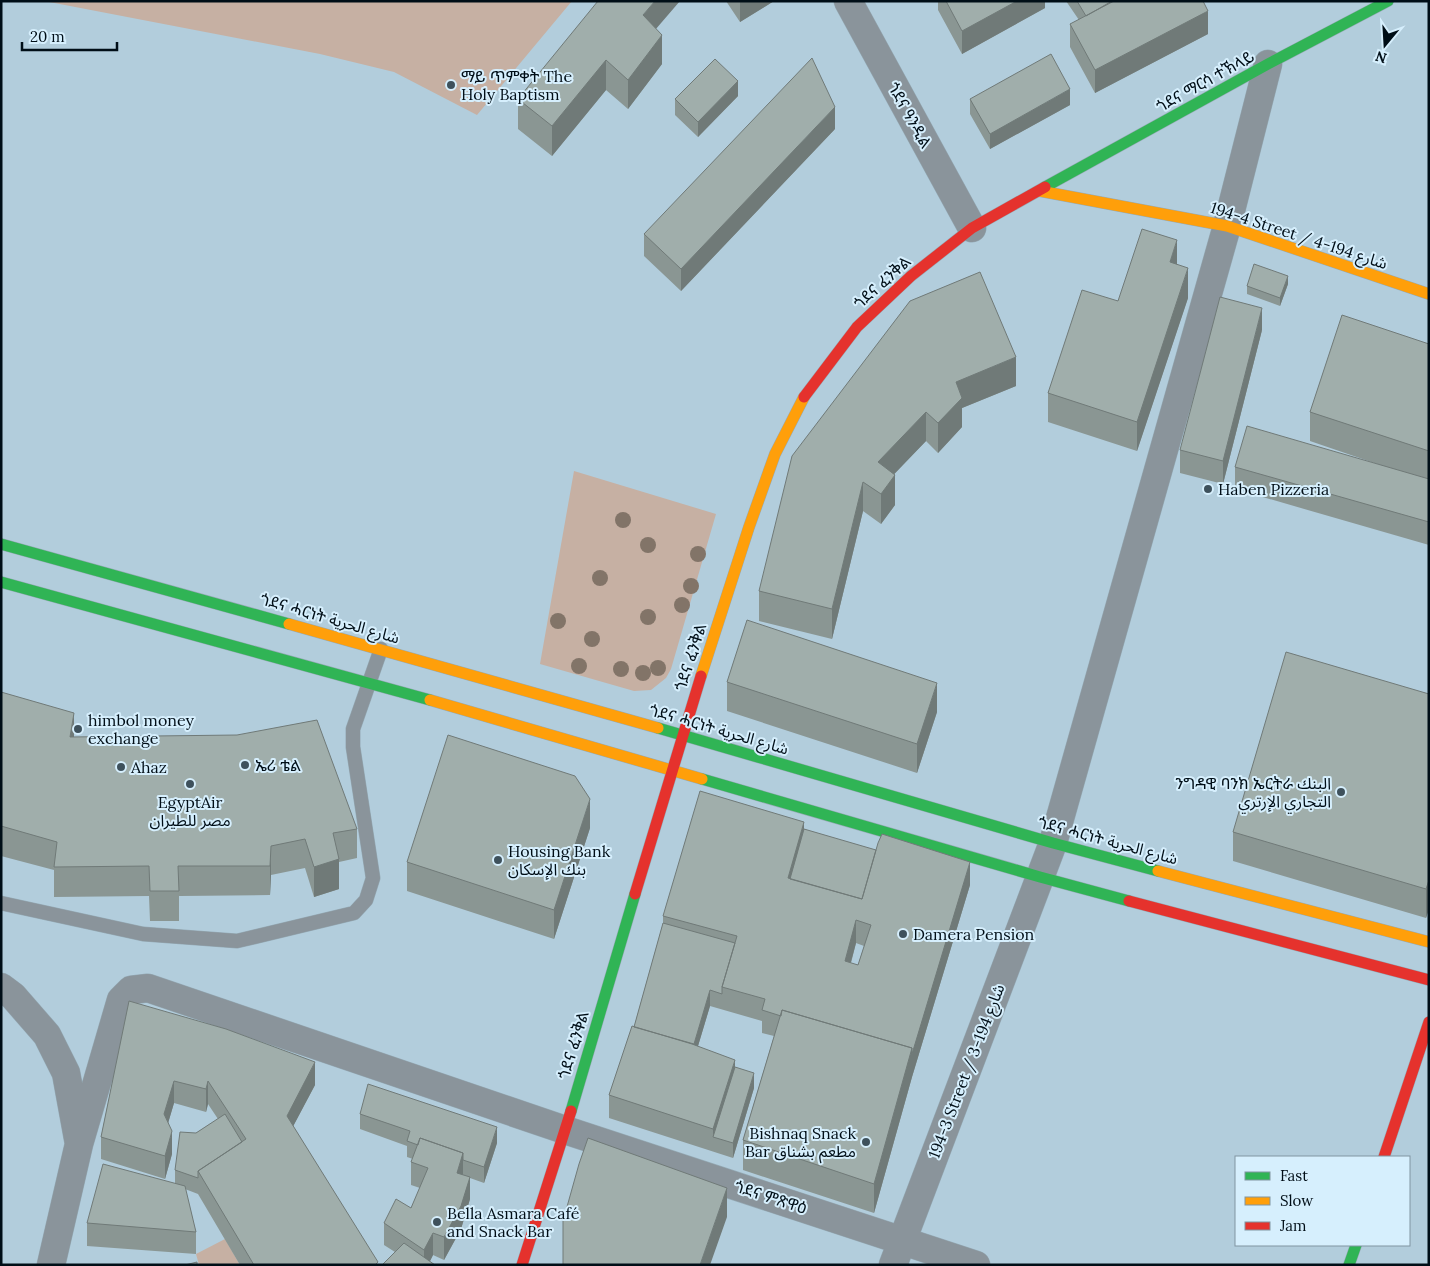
<svg xmlns="http://www.w3.org/2000/svg" width="1430" height="1266" viewBox="0 0 1430 1266" font-family="Lora,'Noto Sans Arabic','Noto Sans Ethiopic',serif">
	<style>
		.green { fill: #c6b0a3 }
		.lines { fill: none; stroke-linecap: round; stroke-linejoin: round }
		.lane-casing { stroke: #95aab5; stroke-width: 15 }
		.street-casing { stroke: #95aab5; stroke-width: 29 }
		.fast-casing { stroke: #95aab5; stroke-width: 12 }
		.slow-casing { stroke: #95aab5; stroke-width: 12 }
		.jam-casing { stroke: #95aab5; stroke-width: 12 }
		.lane { stroke: #8a949b; stroke-width: 14 }
		.street { stroke: #8a949b; stroke-width: 28 }
		.fast { stroke: #30b455; stroke-width: 11 }
		.slow { stroke: #ff9f0a; stroke-width: 11 }
		.jam { stroke: #e5322d; stroke-width: 11 }
		.tree { fill: #827468 }
		.wall { fill: #8a9693; fill-rule: evenodd }
		.shaded-wall { fill: #707a78 }
		.building { fill: #a0aeab; stroke: #707a78; fill-rule: evenodd }
		.poi-dot { fill: #3e515c; stroke: #d6effd; stroke-width: 2 }
		.labels { text-anchor: middle; dominant-baseline: central; stroke-width: 4; stroke-linejoin: round; paint-order: stroke }
		.poi-label { font-size: 16px; fill: #000e17; stroke: #d6effd; text-anchor: start }
		.street-label { font-size: 16px; fill: #000e17; stroke: #d6effd }
	</style>
	<rect width="100%" height="100%" fill="#b2cddc"/>
	<!-- green -->
	<path class="green" d="M44,1H572L477,115L394,72L320,54Z
		M574,471L716,514L671,669L666,678L651,690L634,691L540,664Z
		M225,1239L240,1265H199L196,1254Z"/>
	<g class="lines">
		<defs>
			<path id="lane" d="M1,903L143,934L237,941L354,913L366,900L373,878L353,747V729L381,649"/>
			<path id="street" d="M848,1L972,228
				M1,987L13,996L47,1035L66,1073L79,1144L51,1265
				M79,1144L121,1000L131,990L148,988L565,1130L976,1265
				M893,1265L1053,843L1227,226L1268,64"/>
			<path id="fast" d="M1045,187L1268,64L1388,1
				M1,544L289,624
				M1,582L430,700
				M658,728L1053,843L1158,871
				M702,779L1040,877L1129,901
				M571,1111L635,894
				M1349,1265L1356,1245"/>
			<path id="slow" d="M1040,191L1227,226L1429,294
				M289,624L658,728
				M701,676L749,527L775,454L804,397
				M430,700L702,779
				M1158,871L1429,942"/>
			<path id="jam" d="M804,397L857,327L911,276L972,228L1045,187
				M635,894L701,676
				M1129,901L1429,980
				M1384,1157L1429,1022
				M522,1265L571,1111"/>
		</defs>
		<!-- lane casing -->
		<use href="#lane" class="lane-casing"/>
		<!-- street casing -->
		<use href="#street" class="street-casing"/>
		<!-- fast casing -->
		<use href="#fast" class="fast-casing"/>
		<!-- slow casing -->
		<use href="#slow" class="slow-casing"/>
		<!-- jam casing -->
		<use href="#jam" class="jam-casing"/>
		<!-- lane -->
		<use href="#lane" class="lane"/>
		<!-- street -->
		<use href="#street" class="street"/>
		<!-- fast -->
		<use href="#fast" class="fast"/>
		<!-- slow -->
		<use href="#slow" class="slow"/>
		<!-- jam -->
		<use href="#jam" class="jam"/>
	</g>
	<!-- trees -->
	<g class="tree">
		<circle cx="623" cy="520" r="8"/>
		<circle cx="648" cy="545" r="8"/>
		<circle cx="698" cy="554" r="8"/>
		<circle cx="600" cy="578" r="8"/>
		<circle cx="691" cy="586" r="8"/>
		<circle cx="682" cy="605" r="8"/>
		<circle cx="648" cy="617" r="8"/>
		<circle cx="558" cy="621" r="8"/>
		<circle cx="592" cy="639" r="8"/>
		<circle cx="579" cy="666" r="8"/>
		<circle cx="658" cy="668" r="8"/>
		<circle cx="621" cy="669" r="8"/>
		<circle cx="643" cy="673" r="8"/>
	</g>
	<!-- wall -->
	<path class="wall" d="M726,1H774L740,22Z
		M938,1H1045V8L962,54L938,10Z
		M1066,1H1203L1208,34L1095,93L1070,47V24L1079,20Z
		M656,29L662,64L628,109L606,90L552,156L518,129V99Z
		M738,96L698,137L675,115V99Z
		M970,99L1070,105L990,149L970,114Z
		M835,129L681,291L644,256V234Z
		M1177,265L1188,298L1137,451L1048,422V393L1118,301Z
		M1288,284L1280,306L1247,294V286Z
		M910,301L1016,386L962,408V427L938,453L926,441L894,474L895,505L881,524L863,511L832,639L759,621V591Z
		M1262,330L1223,484L1180,473V450Z
		M1429,344V545L1235,489V467L1380,465L1310,441V412Z
		M727,682L937,712L917,773L727,711Z
		M1,692L74,737L357,829V858L339,862V889L314,897L305,868L271,875L270,895L179,896V921H150L149,896L54,897V870L1,856Z
		M1429,694V909L1426,918L1233,861V832Z
		M590,828L554,939L407,891V862Z
		M804,829L970,885L912,1077L874,1213L743,1170V1140L774,1036L762,1033V1021L710,1006L698,1046L735,1067L754,1088L733,1158L609,1118V1095L634,1027L663,923V916ZM856,943L864,946L858,965L851,963Z
		M129,1001L315,1085L293,1126L378,1265H240L198,1194L185,1189L196,1232V1254L87,1246V1223L175,1184V1170L196,1133L218,1119L208,1104L206,1112L174,1103L168,1123L172,1154L165,1179L101,1159V1137Z
		M360,1114L497,1143L484,1183L470,1178V1199L461,1229L444,1260L433,1255L430,1261L395,1252L384,1245V1223L411,1208L420,1188L411,1185V1162L413,1159L407,1157V1146L360,1129Z"/>
	<!-- shaded-wall -->
	<path class="shaded-wall" d="M655,1H680L643,44V15Z
		M740,1H774L740,22Z
		M1017,1H1045V8L962,54V31Z
		M1208,11V34L1095,93V70Z
		M662,35V64L628,109V80Z
		M606,60V90L552,156V126Z
		M738,81V96L698,137V122Z
		M1070,89V105L990,149V134Z
		M835,107V129L681,291V269Z
		M1177,240V270L1170,262Z
		M1188,268V298L1137,451V422Z
		M1288,276V284L1280,306V298Z
		M1262,308V330L1223,484V461Z
		M1016,357V386L962,408V427L938,453V423L956,382Z
		M926,412V441L878,491V462Z
		M895,475V505L881,524V494Z
		M863,482V511L832,639V609Z
		M937,683V712L917,773V744Z
		M74,713V742L70,737Z
		M590,799V828L554,939V910Z
		M804,822V845L792,887L788,878Z
		M271,846V875L270,895V866Z
		M339,859V889L314,897V867Z
		M970,862V885L912,1077L874,1213V1184L912,1048Z
		M1429,880V909L1426,918V889Z
		M856,920V943L845,984V961Z
		M710,990V1006L692,1066V1051Z
		M735,1060V1082L713,1137V1129Z
		M315,1062V1085L287,1138V1116Z
		M754,1073V1088L733,1158V1143Z
		M174,1081V1103L164,1137V1114Z
		M208,1081V1104L206,1112V1089Z
		M497,1127V1143L484,1183V1167Z
		M172,1131V1154L165,1179V1156Z
		M463,1153V1176L457,1173Z
		M470,1177V1199L461,1229L444,1260V1237Z
		M727,1188V1217L710,1265H700Z
		M433,1233V1255L428,1265H424V1250Z"/>
	<!-- building -->
	<path class="building" d="M598,1H655L643,15L662,35L628,80L606,60L552,126L518,99Z
		M946,1H1017L962,31Z
		M1077,1H1112L1086,16Z
		M1114,1H1203L1208,11L1095,70L1070,24Z
		M1051,54L1070,89L990,134L970,99Z
		M812,58L835,107L681,269L644,234Z
		M715,59L738,81L698,122L675,99Z
		M1142,229L1177,240L1170,262L1188,268L1137,422L1048,393L1082,290L1118,301Z
		M1254,264L1288,276L1280,298L1247,286Z
		M980,272L1016,357L956,382L962,398L938,423L926,412L878,462L895,475L881,494L863,482L832,609L759,591L792,456L910,301Z
		M1220,297L1262,308L1223,461L1180,450Z
		M1342,315L1429,344V451L1310,412Z
		M1247,426L1429,479V522L1235,467Z
		M747,620L937,683L917,744L727,682Z
		M1286,652L1429,694V880L1426,889L1233,832Z
		M1,692L74,713L70,737L237,735L317,720L357,829L333,833L339,859L314,867L305,839L271,846L270,866H178L179,891H150L149,866L54,867L57,842L1,826Z
		M448,735L575,776L590,799L554,910L407,862Z
		M700,791L804,822L788,878L862,899L878,843L882,834L970,862L912,1054V1048L782,1010L781,1016L762,1010L765,999L722,987L737,936L663,916ZM856,920L871,925L858,965L845,961Z
		M804,829L876,850L862,899L790,879Z
		M663,923L735,943L722,987V994L710,990L694,1044L634,1027Z
		M129,1001L226,1029L315,1062L287,1116L378,1262L375,1265H254L198,1171L246,1139L208,1081L206,1089L174,1081L164,1114L172,1131L165,1156L101,1137Z
		M782,1010L912,1048L874,1184L743,1140Z
		M632,1026L692,1044L735,1060L713,1129L609,1095Z
		M735,1067L754,1073L733,1143L713,1137Z
		M368,1084L497,1127L484,1167L463,1160V1153L420,1138L418,1145L407,1141L410,1131L360,1114Z
		M225,1114L242,1142L198,1171V1178L175,1170L180,1132L196,1133Z
		M420,1138L463,1153L457,1173L470,1177L461,1206L444,1237L433,1233L424,1250L384,1223L396,1199L411,1208L428,1168L411,1162Z
		M588,1138L727,1188L700,1265H563V1221L579,1164Z
		M103,1164L185,1186L196,1232L87,1223Z
		M404,1243L435,1265H382Z
		M197,1262V1265H185Z"/>
	<!-- markers -->
	<g class="poi-dot">
		<circle cx="451" cy="85" r="5"/>
		<circle cx="1208" cy="489" r="5"/>
		<circle cx="78" cy="729" r="5"/>
		<circle cx="245" cy="765" r="5"/>
		<circle cx="121" cy="767" r="5"/>
		<circle cx="190" cy="784" r="5"/>
		<circle cx="1341" cy="792" r="5"/>
		<circle cx="498" cy="860" r="5"/>
		<circle cx="903" cy="934" r="5"/>
		<circle cx="866" cy="1142" r="5"/>
		<circle cx="437" cy="1222" r="5"/>
	</g>
	<g class="labels">
		<!-- poi labels -->
		<g class="poi-label">
			<text x="461" y="76">ማይ ጥምቀት The<tspan x="461" dy="18">Holy Baptism</tspan></text>
			<text x="1218" y="489">Haben Pizzeria</text>
			<text x="88" y="720">himbol money<tspan x="88" dy="18">exchange</tspan></text>
			<text x="255" y="765">ኤሪ ቴል</text>
			<text x="131" y="767">Ahaz</text>
			<text x="1331" y="783" text-anchor="end">ንግዳዊ ባንክ ኤርትራ البنك<tspan x="1331" dy="18">التجاري الإرتري</tspan></text>
			<text x="190" y="802" text-anchor="middle">EgyptAir<tspan x="190" dy="18">مصر للطيران</tspan></text>
			<text x="508" y="851">Housing Bank<tspan x="508" dy="18">بنك الإسكان</tspan></text>
			<text x="913" y="934">Damera Pension</text>
			<text x="856" y="1133" text-anchor="end">Bishnaq Snack<tspan x="856" dy="18">Bar مطعم بشناق</tspan></text>
			<text x="447" y="1213">Bella Asmara Café<tspan x="447" dy="18">and Snack Bar</tspan></text>
		</g>
		<!-- street labels -->
		<g class="street-label">
			<text transform="translate(1205 81) rotate(-29)">ጎደና ማርሳ ተኽላይ</text>
			<text transform="translate(910 115) rotate(61)">ጎደና ዓንዲል</text>
			<text transform="translate(1299 235) rotate(18)">194-4 Street / شارع 194-4</text>
			<text transform="translate(882 282) rotate(-42)">ጎደና ፈንቅል</text>
			<text transform="translate(330 618) rotate(16)">ጎደና ሓርነት شارع الحرية</text>
			<text transform="translate(690 657) rotate(-72)">ጎደና ፈንቅል</text>
			<text transform="translate(719 729) rotate(16)">ጎደና ሓርነት شارع الحرية</text>
			<text transform="translate(1108 840) rotate(15)">ጎደና ሓርነት شارع الحرية</text>
			<text transform="translate(573 1045) rotate(-73)">ጎደና ፈንቅል</text>
			<text transform="translate(966 1071) rotate(-69)">194-3 Street / شارع 194-3</text>
			<text transform="translate(771 1197) rotate(18)">ጎደና ምጽዋዕ</text>
		</g>
	</g>
	<!-- border -->
	<rect width="1430" height="1266" fill="none" stroke="#000e17" stroke-width="5"/>
	<!-- legend -->
	<rect x="1235" y="1156" width="175" height="90" fill="#d6effd" stroke="#8095a1"/>
	<rect x="1245" y="1172" width="25" height="8" fill="#30b455" stroke="#8095a1"/>
	<text x="1280" y="1181" font-size="15" fill="#000e17">Fast</text>
	<rect x="1245" y="1197" width="25" height="8" fill="#ff9f0a" stroke="#8095a1"/>
	<text x="1280" y="1206" font-size="15" fill="#000e17">Slow</text>
	<rect x="1245" y="1222" width="25" height="8" fill="#e5322d" stroke="#8095a1"/>
	<text x="1280" y="1231" font-size="15" fill="#000e17">Jam</text>
	<!-- north arrow -->
	<g transform="translate(1385 45) rotate(198)" stroke="#d6effd" stroke-width="4" paint-order="stroke">
	<path d="M0-4L9 19L0 12L-9 19Z" fill="#000e17"/>
	<text y="-8" font-size="14" font-weight="bold" text-anchor="middle" fill="#000e17">N</text>
	</g>
	<!-- scale -->
	<path d="M22 42v8h95v-8" fill="none" stroke="#000e17" stroke-width="2.5"/>
	<text x="30" y="42" font-size="15" fill="#000e17" stroke="#d6effd" stroke-width="4" paint-order="stroke">20 m</text>
</svg>
